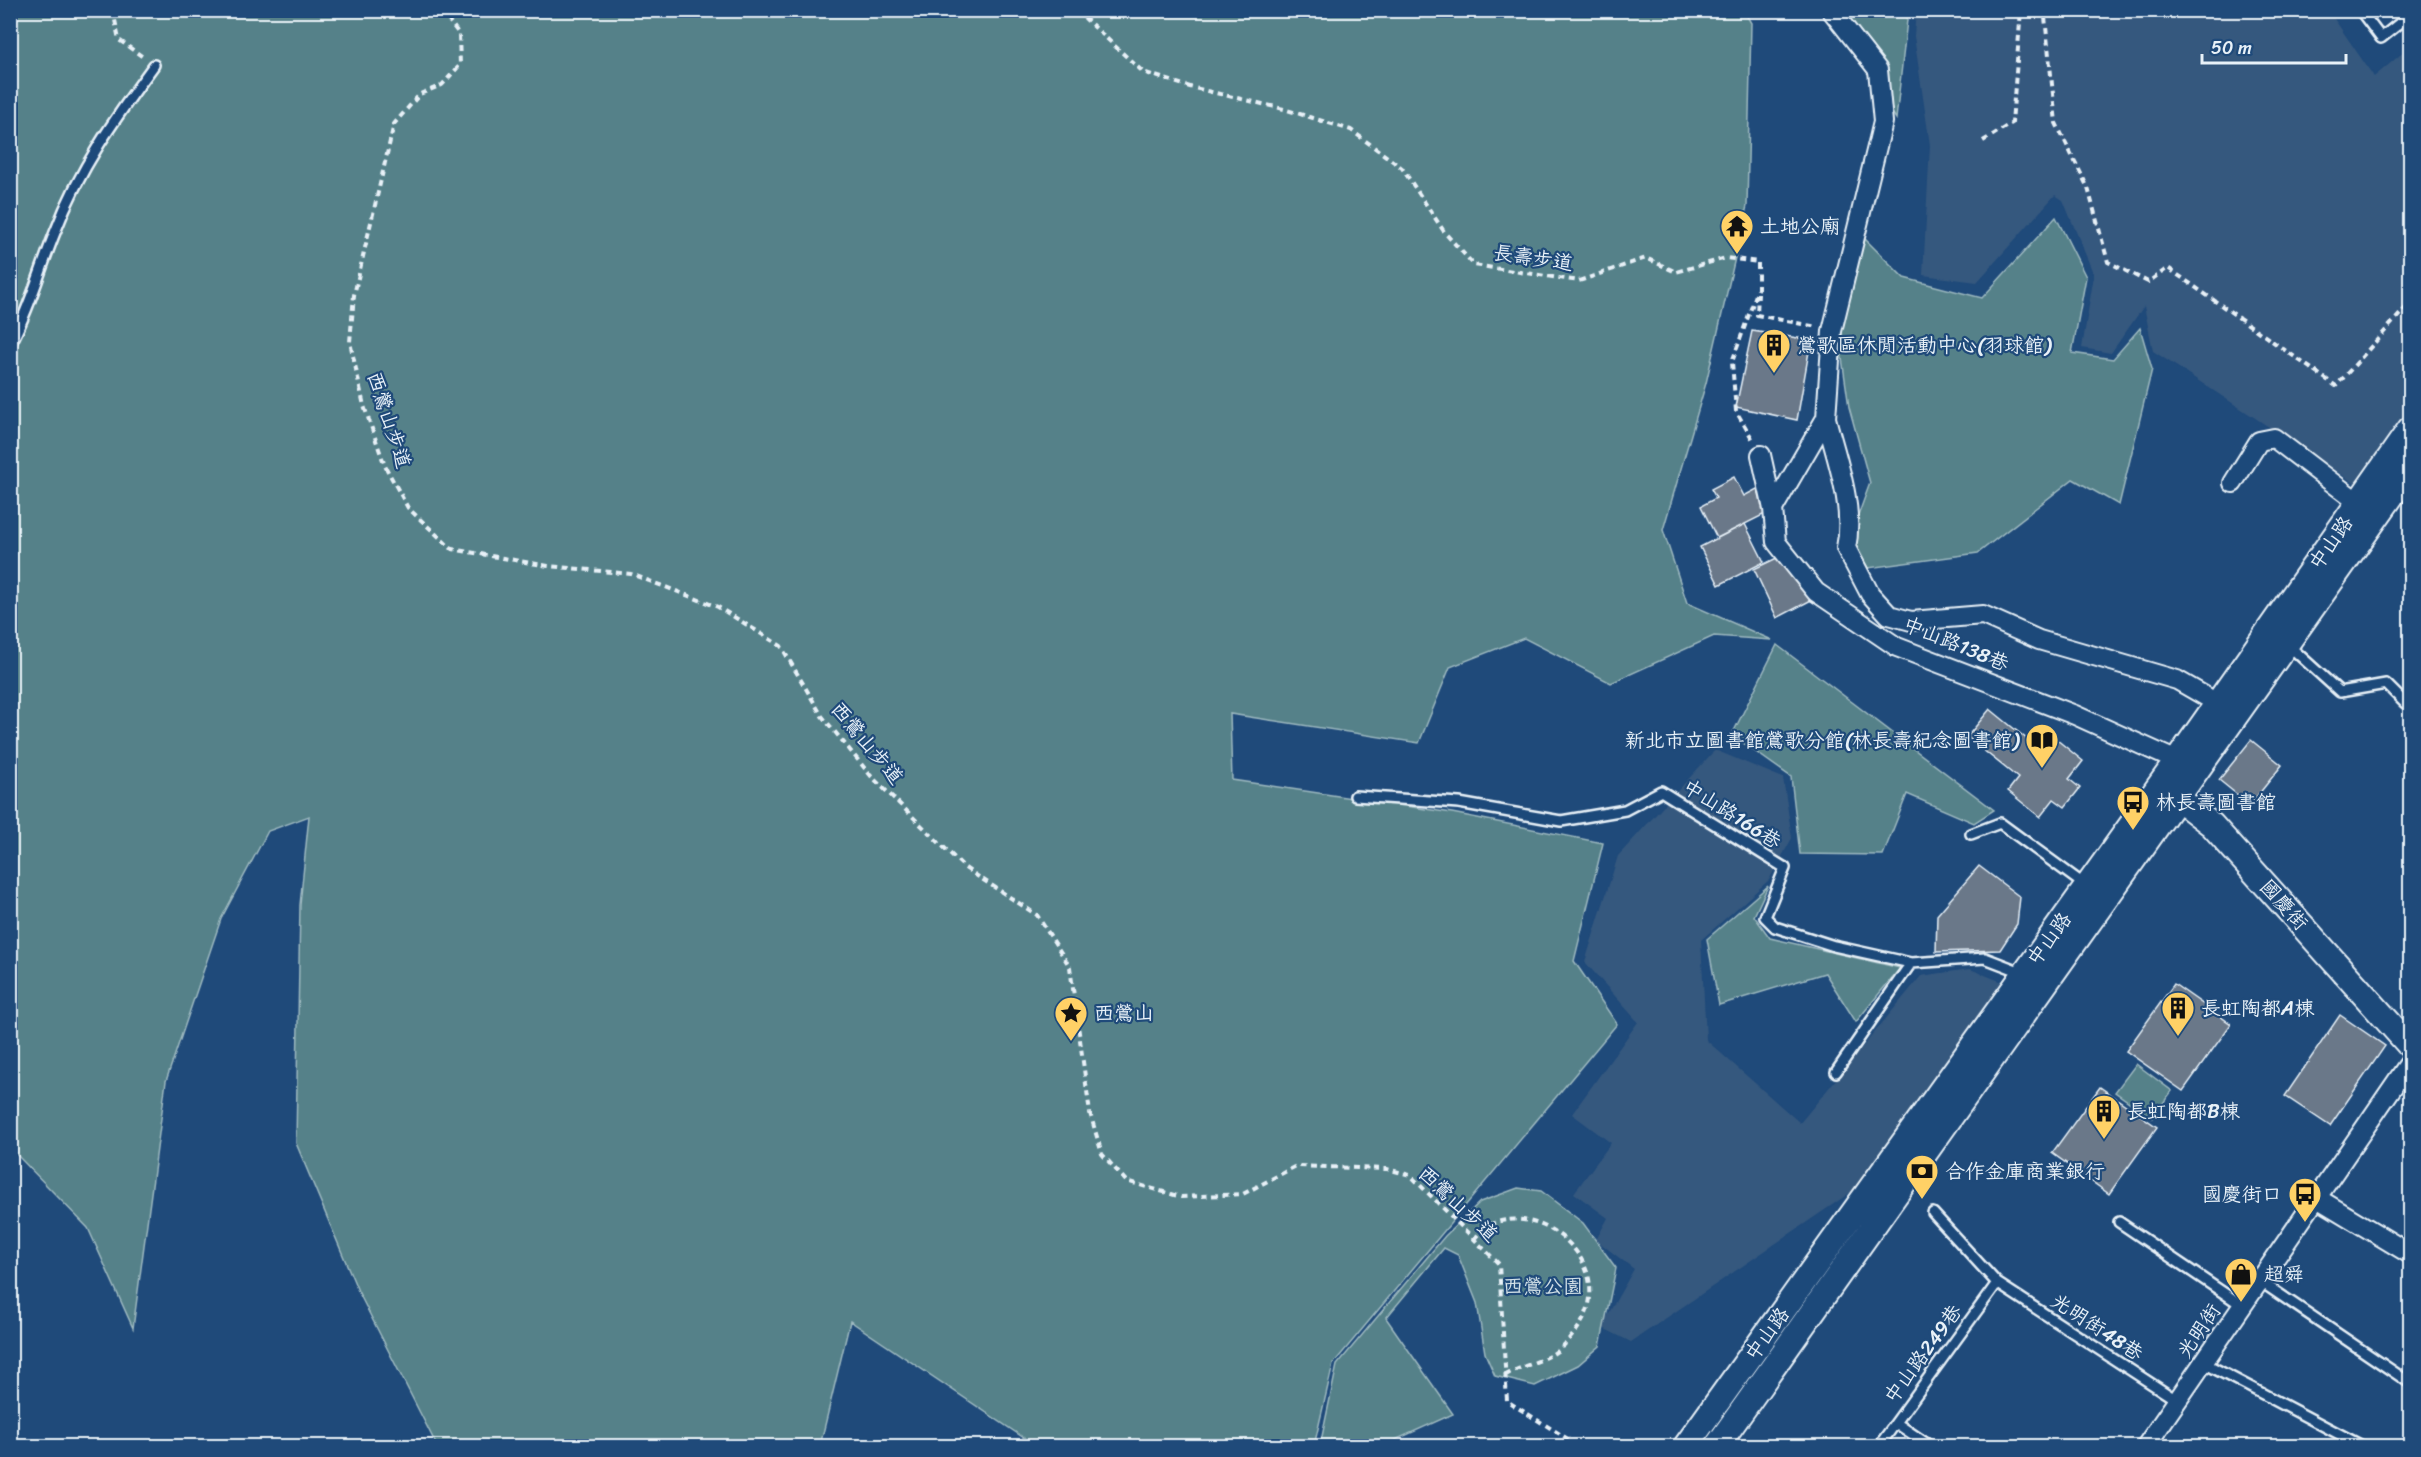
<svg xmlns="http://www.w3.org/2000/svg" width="2421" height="1457" viewBox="0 0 2421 1457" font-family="Sriracha,'LXGW WenKai TC',sans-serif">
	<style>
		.built { fill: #36587e }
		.green { fill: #548189; stroke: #9eb9c0; stroke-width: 1.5 }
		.building { fill: #6a7889; stroke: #e8f1f8; stroke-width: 1.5 }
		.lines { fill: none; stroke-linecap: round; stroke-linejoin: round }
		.service-casing { stroke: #e8f1f8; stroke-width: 14 }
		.minor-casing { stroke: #e8f1f8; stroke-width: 22 }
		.tertiary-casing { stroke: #e8f1f8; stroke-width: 28 }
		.path { stroke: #e8f1f8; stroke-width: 4; stroke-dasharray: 6 4.5; stroke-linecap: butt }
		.service { stroke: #1f4a7a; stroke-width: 9 }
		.minor { stroke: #1f4a7a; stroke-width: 18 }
		.tertiary { stroke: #1f4a7a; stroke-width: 24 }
		.labels { text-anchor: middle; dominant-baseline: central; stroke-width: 4.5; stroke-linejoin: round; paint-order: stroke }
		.poi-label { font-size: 20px; fill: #e8f1f8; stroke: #1f4a7a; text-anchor: start }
		.street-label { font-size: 20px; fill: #e8f1f8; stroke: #1f4a7a }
		.park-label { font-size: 20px; fill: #d2e0e7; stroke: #1f4a7a }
	</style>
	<rect width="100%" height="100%" fill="#1f4a7a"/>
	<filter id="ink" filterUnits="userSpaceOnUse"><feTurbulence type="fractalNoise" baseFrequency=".0167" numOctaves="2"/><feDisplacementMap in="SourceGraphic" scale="12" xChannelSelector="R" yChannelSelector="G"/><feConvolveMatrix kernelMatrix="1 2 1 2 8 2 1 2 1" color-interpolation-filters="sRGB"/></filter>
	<g filter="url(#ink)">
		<!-- built -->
		<path class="built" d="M2328,10L2374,77L2406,50L2410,52V410L2356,484L2153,351L2144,306L2111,353L2082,348L2094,275L2063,200L2055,195L1977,282L1923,275L1930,145L1914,36L1916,11Z
			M1715,750L1783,778L1792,838L1769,880L1701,940L1706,1040L1800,1123L1921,976L1970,969L2002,982L1857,1188L1631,1342L1601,1327L1634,1269L1596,1240L1608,1218L1574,1193L1611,1143L1572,1114L1638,1022L1585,962L1618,856Z"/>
		<!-- green -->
		<path class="green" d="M10,11H1744L1751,23L1747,206L1706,383L1663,530L1687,603L1772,640L1714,636L1611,683L1524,638L1450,667L1419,743L1230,714L1232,780L1452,813L1603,843L1574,961L1617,1024L1333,1364L1314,1446H1036L850,1321L820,1446H437L358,1291L296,1143L300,905L309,816L268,831L221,919L166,1081L133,1328L88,1228L16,1154L11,1114Z
			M1832,11H1908L1896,119Z
			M2056,217L2086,277L2072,353L2113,359L2140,328L2152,369L2119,505L2073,479L1978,553L1868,568L1850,538L1870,483L1849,407L1837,323L1859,233L1904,278L1982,298Z
			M1777,645L1994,810L1974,823L1907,794L1883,855L1800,854L1791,777L1732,735Z
			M1768,886L1754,916L1770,938L1900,968L1856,1022L1825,973L1719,1005L1707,939Z
			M2136,1064L2172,1091L2152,1118L2115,1092Z
			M1518,1188L1541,1191L1583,1223L1616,1268L1600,1346L1578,1365L1535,1386L1495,1376L1485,1353L1477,1303L1458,1255L1444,1248L1386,1318L1453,1414L1382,1446H1320L1337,1365L1445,1236L1480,1202Z"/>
		<!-- building -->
		<path class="building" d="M1752,331L1811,340L1797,420L1736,407Z
			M1734,477L1744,496L1757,489L1769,512L1717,538L1701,506L1716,498L1711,489Z
			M1745,524L1764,562L1719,585L1700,547Z
			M1783,555L1819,596L1777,618L1754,569Z
			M1990,709L2039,749L2051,735L2083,761L2069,779L2080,788L2065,807L2054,799L2040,817L2008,791L2018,778L1967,737Z
			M2251,740L2282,765L2250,805L2219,780Z
			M1979,866L2020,897L2017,924L2000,950L1936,952L1937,915Z
			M2174,984L2231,1024L2183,1091L2126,1051Z
			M2340,1015L2385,1046L2330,1126L2285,1096Z
			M2100,1087L2157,1127L2109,1194L2052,1153Z"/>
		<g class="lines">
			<defs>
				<path id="service" d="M2360,10L2381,38L2410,15
					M10,345C30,308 40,269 56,230C79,169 116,117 154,65
					M2287,644L2340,692L2386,684L2405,703L2410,704
					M1355,796L1459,803L1561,821L1625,810L1661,791L1785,868L1765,917L1775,927L1834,946L1911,963L1985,958L2024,973
					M1971,834L2000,823L2086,886
					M1836,1072L1911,963
					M1933,1213L1997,1283L2178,1401
					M2119,1222L2243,1306
					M2260,1281L2410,1383
					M2204,1363L2362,1446
					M1896,1423L1930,1446
					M1879,1446L1997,1283"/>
				<path id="minor" d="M1826,418C1836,458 1855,507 1846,548L1870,594L1889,615L1911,621L1983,615L2039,640L2177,680L2217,703
					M1761,455L1773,509L1776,542L1816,592L1897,647L2075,715L2177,761
					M2233,483L2259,441L2274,438L2359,503
					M1773,509L1826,418L1832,331L1883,122L1878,70L1831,10
					M2317,1198L2410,1254
					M2146,1446L2410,1062"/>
				<path id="tertiary" d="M2177,798L2212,825L2410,1046
					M1686,1446L2177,761L2410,429
					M1717,1446L2410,470"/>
			</defs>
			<!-- service casing -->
			<use href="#service" class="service-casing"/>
			<!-- minor casing -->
			<use href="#minor" class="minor-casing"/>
			<!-- tertiary casing -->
			<use href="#tertiary" class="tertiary-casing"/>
			<!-- path -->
			<path class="path" d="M113,10L119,40L143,57
				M441,10L459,34L460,65L442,85L420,94L394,124L354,295L350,342L364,406L385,466L408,508L452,549L548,566L631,574L718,607L781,646L822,716L871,776L965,868L1037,915L1070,967L1090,1113L1102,1154L1126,1181L1181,1197L1243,1194L1296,1166L1387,1169L1410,1175L1499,1264L1507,1401L1579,1446
				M1076,10L1143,72L1190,87L1284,109L1351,130L1402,168L1445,233L1474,265L1579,281L1646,258L1676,272L1726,258L1758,262V289L1732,362L1736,411L1753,440
				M2038,10L2045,17L2056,123L2088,188L2108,262L2148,282L2168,268L2336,386L2410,303
				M1983,141L2012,123L2021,10
				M1758,293L1757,315L1817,327
				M1474,1239C1479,1234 1485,1226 1491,1224C1541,1204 1603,1255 1588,1308C1584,1322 1573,1336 1563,1346C1550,1360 1522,1365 1506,1375"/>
			<!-- service -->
			<use href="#service" class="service"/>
			<!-- minor -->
			<use href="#minor" class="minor"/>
			<!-- tertiary -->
			<use href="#tertiary" class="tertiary"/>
		</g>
	</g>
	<!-- icons -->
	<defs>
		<symbol id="temple-pin" viewBox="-11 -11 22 30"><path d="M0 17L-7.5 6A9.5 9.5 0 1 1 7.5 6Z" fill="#ffd166" stroke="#1f4a7a"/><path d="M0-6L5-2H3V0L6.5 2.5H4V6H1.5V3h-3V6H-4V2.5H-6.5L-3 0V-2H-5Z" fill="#111"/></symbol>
		<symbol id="building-pin" viewBox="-11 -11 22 30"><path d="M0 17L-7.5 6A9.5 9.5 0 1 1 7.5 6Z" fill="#ffd166" stroke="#1f4a7a"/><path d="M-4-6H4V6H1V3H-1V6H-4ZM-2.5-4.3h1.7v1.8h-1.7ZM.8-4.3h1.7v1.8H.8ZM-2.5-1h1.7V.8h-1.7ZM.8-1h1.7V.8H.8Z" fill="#111"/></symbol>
		<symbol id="library-pin" viewBox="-11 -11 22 30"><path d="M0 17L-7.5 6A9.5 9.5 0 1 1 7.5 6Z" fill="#ffd166" stroke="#1f4a7a"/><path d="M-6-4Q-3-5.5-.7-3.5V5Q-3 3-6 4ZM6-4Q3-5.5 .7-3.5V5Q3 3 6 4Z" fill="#111"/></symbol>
		<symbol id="bus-pin" viewBox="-11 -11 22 30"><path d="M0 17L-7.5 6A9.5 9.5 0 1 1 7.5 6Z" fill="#ffd166" stroke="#1f4a7a"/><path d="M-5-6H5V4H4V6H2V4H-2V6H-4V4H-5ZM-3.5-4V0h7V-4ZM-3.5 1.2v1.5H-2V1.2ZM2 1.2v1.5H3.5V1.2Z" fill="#111"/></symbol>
		<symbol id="sight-pin" viewBox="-11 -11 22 30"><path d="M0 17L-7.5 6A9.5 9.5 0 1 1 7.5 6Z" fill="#ffd166" stroke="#1f4a7a"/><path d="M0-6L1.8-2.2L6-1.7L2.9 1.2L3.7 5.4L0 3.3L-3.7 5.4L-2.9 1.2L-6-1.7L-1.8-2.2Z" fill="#111"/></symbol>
		<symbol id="bank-pin" viewBox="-11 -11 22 30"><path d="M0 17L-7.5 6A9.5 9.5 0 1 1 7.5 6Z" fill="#ffd166" stroke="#1f4a7a"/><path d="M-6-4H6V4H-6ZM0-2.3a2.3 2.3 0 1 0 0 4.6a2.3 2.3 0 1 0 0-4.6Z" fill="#111"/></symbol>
		<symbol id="shop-pin" viewBox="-11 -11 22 30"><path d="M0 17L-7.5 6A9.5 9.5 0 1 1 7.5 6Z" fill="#ffd166" stroke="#1f4a7a"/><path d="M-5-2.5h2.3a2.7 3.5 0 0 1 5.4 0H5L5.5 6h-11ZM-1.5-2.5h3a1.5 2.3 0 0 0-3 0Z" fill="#111"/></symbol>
	</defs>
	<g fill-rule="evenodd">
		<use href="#temple-pin" x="1718" y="207" width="38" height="52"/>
		<use href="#building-pin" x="1755" y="326" width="38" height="52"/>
		<use href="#library-pin" x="2023" y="721" width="38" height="52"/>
		<use href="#bus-pin" x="2114" y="783" width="38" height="52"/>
		<use href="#building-pin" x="2159" y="989" width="38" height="52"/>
		<use href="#sight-pin" x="1052" y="994" width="38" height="52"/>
		<use href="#building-pin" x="2085" y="1092" width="38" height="52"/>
		<use href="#bank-pin" x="1903" y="1152" width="38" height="52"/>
		<use href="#bus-pin" x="2286" y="1175" width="38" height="52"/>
		<use href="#shop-pin" x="2222" y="1255" width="38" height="52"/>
	</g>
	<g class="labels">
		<!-- poi labels -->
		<g class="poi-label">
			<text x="1760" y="226">土地公廟</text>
			<text x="1797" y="345">鶯歌區休閒活動中心(羽球館)</text>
			<text x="2019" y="740" text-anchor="end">新北市立圖書館鶯歌分館(林長壽紀念圖書館)</text>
			<text x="2156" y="802">林長壽圖書館</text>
			<text x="2201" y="1008">長虹陶都A棟</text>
			<text x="1094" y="1013">西鶯山</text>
			<text x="2127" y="1111">長虹陶都B棟</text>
			<text x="1945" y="1171">合作金庫商業銀行</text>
			<text x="2282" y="1194" text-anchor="end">國慶街口</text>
			<text x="2264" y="1274">超舜</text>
		</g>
		<!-- street labels -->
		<g class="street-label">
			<text transform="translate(1533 258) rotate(8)">長壽步道</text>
			<text transform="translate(389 420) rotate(72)">西鶯山步道</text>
			<text transform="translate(2331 543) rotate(-55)">中山路</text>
			<text transform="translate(1956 644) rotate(22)">中山路138巷</text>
			<text transform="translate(867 743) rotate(50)">西鶯山步道</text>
			<text transform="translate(1732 814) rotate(32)">中山路166巷</text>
			<text transform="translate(2284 905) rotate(48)">國慶街</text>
			<text transform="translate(2049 939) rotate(-54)">中山路</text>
			<text transform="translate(1458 1204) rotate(43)">西鶯山步道</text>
			<text transform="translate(2097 1327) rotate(33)">光明街48巷</text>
			<text transform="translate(2199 1331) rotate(-56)">光明街</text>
			<text transform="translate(1767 1334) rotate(-54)">中山路</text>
			<text transform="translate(1923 1354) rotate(-54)">中山路249巷</text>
		</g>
		<!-- park labels -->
		<g class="park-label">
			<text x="1543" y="1286">西鶯公園</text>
		</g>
	</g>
	<!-- margin -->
	<rect width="2421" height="1457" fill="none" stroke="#1f4a7a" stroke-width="36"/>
	<rect x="18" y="18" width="2385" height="1421" fill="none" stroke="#e8f1f8" stroke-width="2" filter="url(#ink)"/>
	<!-- scale -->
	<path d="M2202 54v9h144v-9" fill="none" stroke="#e8f1f8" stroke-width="3"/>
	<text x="2211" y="54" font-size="18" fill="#e8f1f8" stroke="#1f4a7a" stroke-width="4.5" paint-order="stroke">50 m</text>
</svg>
